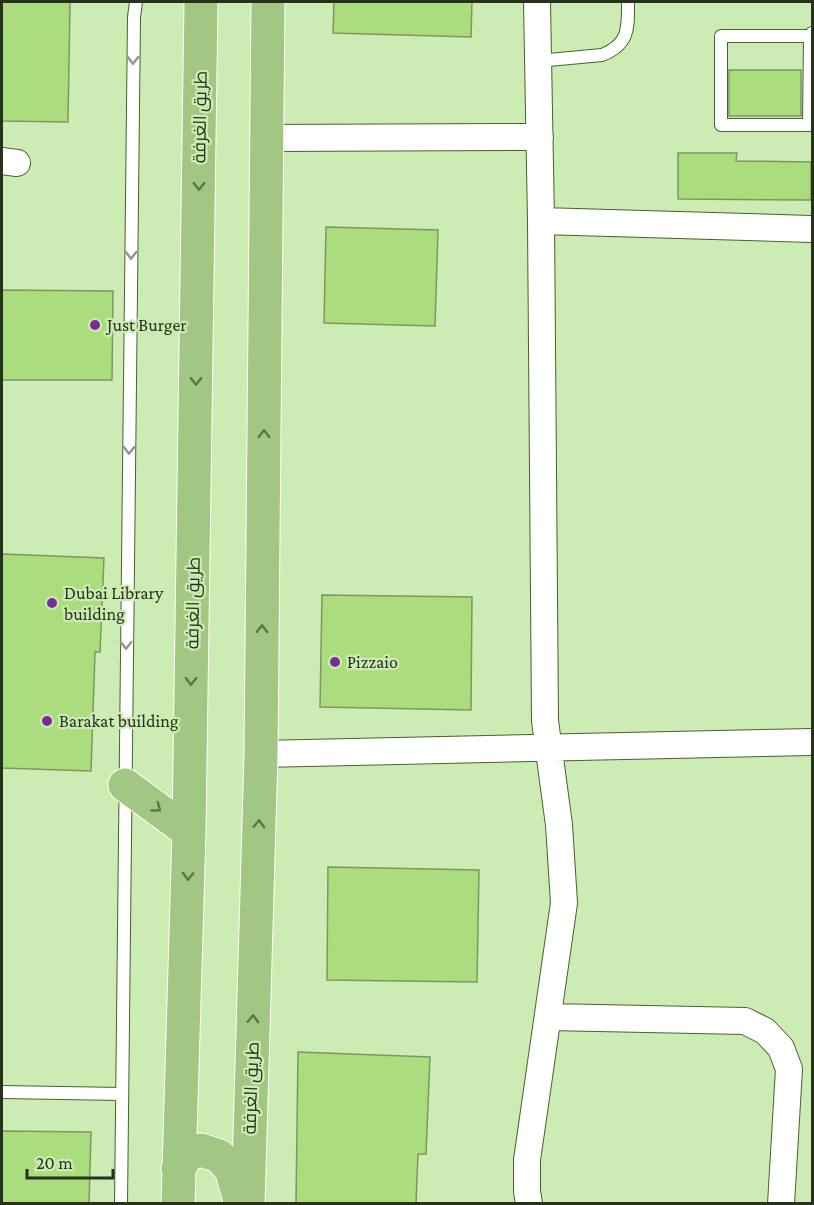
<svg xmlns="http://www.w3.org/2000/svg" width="814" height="1205" viewBox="0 0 814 1205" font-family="'Crimson Pro',Cairo,serif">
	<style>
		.building { fill: #abdd7f; stroke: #7b9863; stroke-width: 1.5 }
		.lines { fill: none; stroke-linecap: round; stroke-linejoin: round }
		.lane-casing { stroke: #47612f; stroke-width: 14 }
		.street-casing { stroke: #47612f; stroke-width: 28 }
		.highway-casing { stroke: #fff; stroke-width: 35 }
		.lane { stroke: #fff; stroke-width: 12 }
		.street { stroke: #fff; stroke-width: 26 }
		.highway { stroke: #a2c783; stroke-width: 33 }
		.oneway { stroke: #92988e }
		.oneway2 { stroke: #5e754a }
		.poi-dot { fill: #772b9d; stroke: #cdecb4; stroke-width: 2 }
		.labels { text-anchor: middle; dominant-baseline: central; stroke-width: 4.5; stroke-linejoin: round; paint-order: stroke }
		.street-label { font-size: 18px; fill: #26321c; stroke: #cdecb4 }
		.poi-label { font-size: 18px; fill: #26321c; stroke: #cdecb4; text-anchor: start }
	</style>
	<rect width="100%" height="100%" fill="#cdecb4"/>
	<!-- building -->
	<path class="building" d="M2,2H70L68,122L2,121Z
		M334,2H472L471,37L333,33Z
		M729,70H801V116H729Z
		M678,153H737L736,161L811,162V200L678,199Z
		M326,227L438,230L435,326L324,323Z
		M2,290L113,291L112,380H2Z
		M2,554L104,558L100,652H95L91,771L2,768Z
		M322,595L472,597L471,710L320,707Z
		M328,867L479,870L477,982L327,980Z
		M298,1052L430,1057L426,1154H418L416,1203H296Z
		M2,1131L91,1132L89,1203H2Z"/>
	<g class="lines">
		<defs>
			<path id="lane" d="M810,36H721V125H809L810,36L812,33
				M538,61L602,55C630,44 628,27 628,2
				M2,1092L122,1094
				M121,1204L134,17L136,2"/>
			<path id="street" d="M266,138L540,137
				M2,161L17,163
				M541,221L812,229
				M261,754L812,742
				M548,1017L745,1021L765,1031L781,1048L789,1069L781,1204
				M529,1204L527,1191V1160L564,903L559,825L545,721L541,221L537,2"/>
			<path id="highway" d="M125,785L189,832
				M178,1169L188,1154L201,1150L219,1156L231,1169L241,1204
				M178,1204L189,832L201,2
				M248,1204L261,754L268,2"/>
		</defs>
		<!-- lane casing -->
		<use href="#lane" class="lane-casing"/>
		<!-- street casing -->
		<use href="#street" class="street-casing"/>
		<!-- highway casing -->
		<use href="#highway" class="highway-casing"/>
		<!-- lane -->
		<use href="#lane" class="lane"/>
		<!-- street -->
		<use href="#street" class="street"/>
		<!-- highway -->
		<use href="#highway" class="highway"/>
	</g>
	<!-- one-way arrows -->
	<defs><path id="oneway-chevron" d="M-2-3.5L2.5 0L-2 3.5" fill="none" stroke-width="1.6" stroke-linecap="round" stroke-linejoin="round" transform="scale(1.5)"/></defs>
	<g class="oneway">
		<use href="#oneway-chevron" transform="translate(133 60) rotate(91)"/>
		<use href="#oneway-chevron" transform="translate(131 255) rotate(91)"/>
		<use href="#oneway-chevron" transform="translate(129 450) rotate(91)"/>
		<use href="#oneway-chevron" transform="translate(126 645) rotate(91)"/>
	</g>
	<g class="oneway2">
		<use href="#oneway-chevron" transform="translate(199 186) rotate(91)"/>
		<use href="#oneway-chevron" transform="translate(196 381) rotate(91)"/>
		<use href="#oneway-chevron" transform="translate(264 434) rotate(-90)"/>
		<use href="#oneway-chevron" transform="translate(262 629) rotate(-90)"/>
		<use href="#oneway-chevron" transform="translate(191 681) rotate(91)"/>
		<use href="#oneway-chevron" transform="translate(157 808) rotate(36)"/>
		<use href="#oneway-chevron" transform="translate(259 824) rotate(-88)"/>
		<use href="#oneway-chevron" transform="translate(188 876) rotate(92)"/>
		<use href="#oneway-chevron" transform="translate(253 1019) rotate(-88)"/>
	</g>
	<!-- markers -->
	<g class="poi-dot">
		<circle cx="95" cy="325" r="6"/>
		<circle cx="52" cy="603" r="6"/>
		<circle cx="335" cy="662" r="6"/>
		<circle cx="47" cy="721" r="6"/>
	</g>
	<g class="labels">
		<!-- street labels -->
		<g class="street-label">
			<text transform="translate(200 117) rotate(-89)">طريق الغرفة</text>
			<text transform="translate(193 603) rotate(-89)">طريق الغرفة</text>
			<text transform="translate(251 1088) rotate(-88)">طريق الغرفة</text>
		</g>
		<!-- poi labels -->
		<g class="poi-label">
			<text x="107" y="325">Just Burger</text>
			<text x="64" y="593">Dubai Library<tspan x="64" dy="21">building</tspan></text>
			<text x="347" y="662">Pizzaio</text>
			<text x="59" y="721">Barakat building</text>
		</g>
	</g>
	<!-- border -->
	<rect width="814" height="1205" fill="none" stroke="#26321c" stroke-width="6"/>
	<!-- scale -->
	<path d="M27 1169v9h86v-9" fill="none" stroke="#26321c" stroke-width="3"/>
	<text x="36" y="1169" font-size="18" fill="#26321c" stroke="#cdecb4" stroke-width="4.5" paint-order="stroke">20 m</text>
</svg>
